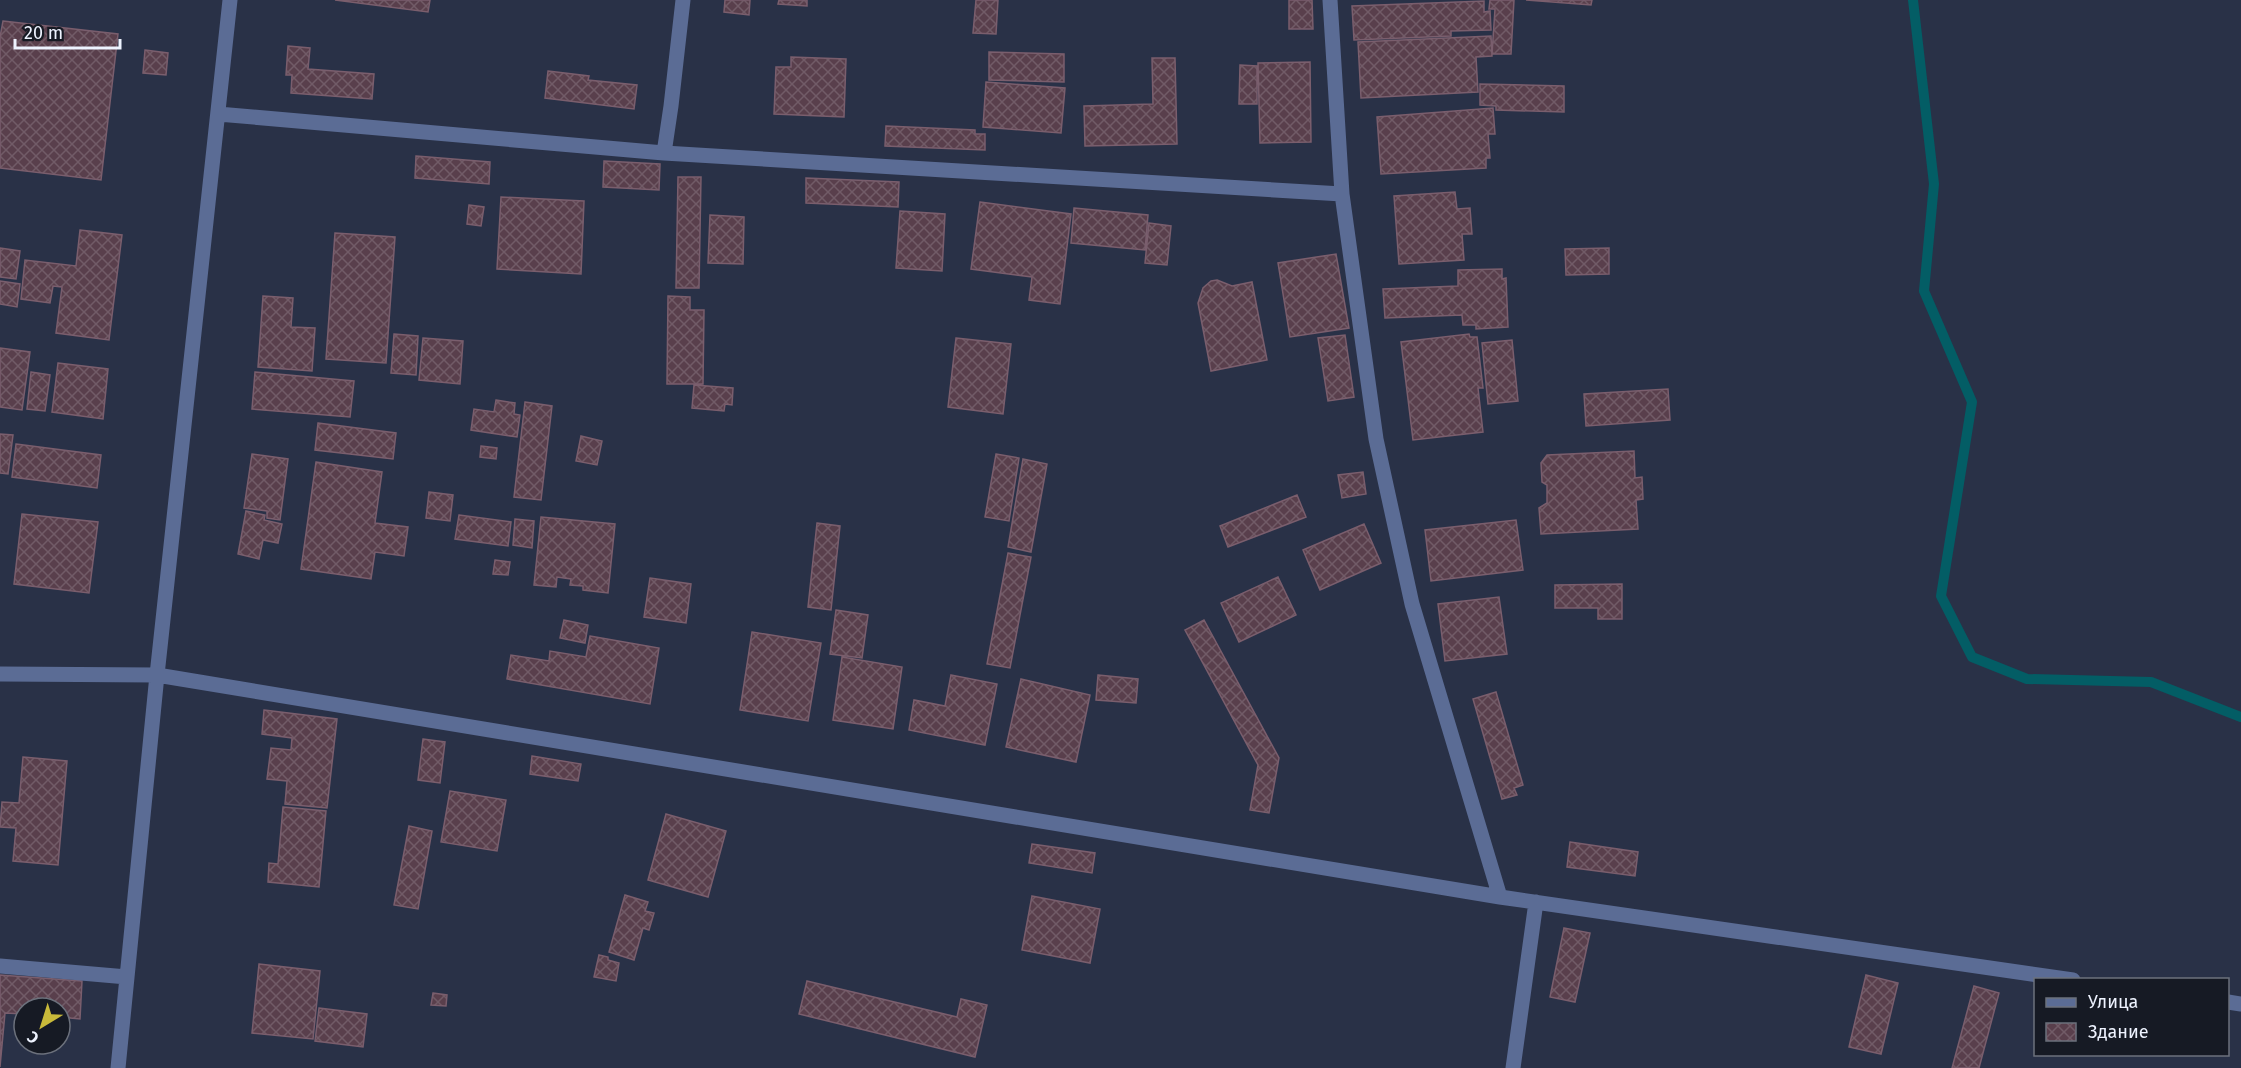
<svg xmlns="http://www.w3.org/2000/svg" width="2241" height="1068" viewBox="0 0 2241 1068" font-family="'Fira Sans',sans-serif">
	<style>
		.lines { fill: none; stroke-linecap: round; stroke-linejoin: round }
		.stream { stroke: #035d65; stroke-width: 10 }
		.building { fill: url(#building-cross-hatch); stroke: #7a5e6d; stroke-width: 1.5 }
		.minor { stroke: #5b6c95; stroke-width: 15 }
	</style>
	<defs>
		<pattern id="building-cross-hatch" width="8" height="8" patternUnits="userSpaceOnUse" patternTransform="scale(1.5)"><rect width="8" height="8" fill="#593f4c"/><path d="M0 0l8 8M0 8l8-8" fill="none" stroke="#715b67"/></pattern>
	</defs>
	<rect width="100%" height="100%" fill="#293147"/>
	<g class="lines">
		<!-- stream -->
		<path class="stream" d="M1913,0L1934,184L1924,291L1972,402L1941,596L1972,657L2027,679L2151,682L2241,717"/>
	</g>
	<!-- building -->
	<path class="building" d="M335,0H430L428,12Z
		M725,0H750L749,15L724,12Z
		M779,0H807V6L778,4Z
		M976,0H998L996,34L973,33Z
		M1289,0H1312L1313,29H1289Z
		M1490,0H1514L1511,54H1492L1495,9H1489Z
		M1526,0H1592L1591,5Z
		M1484,1V12L1490,11L1491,30L1451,31V36L1354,40L1352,6Z
		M3,21L118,34L101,180L0,168V37Z
		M1491,36L1492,56L1476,57L1478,92L1361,98L1358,42Z
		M288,46L310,48L308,69L374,74L372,99L291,93L292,75H286Z
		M145,50L168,53L166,75L143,73Z
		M989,52L1064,54V82L989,80Z
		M791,57L846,59L844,117L774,114L776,67H791Z
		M1152,58H1175L1177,144L1085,146L1084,106L1153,104Z
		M1310,62L1311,142L1260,143L1258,63Z
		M1240,65L1257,66V104H1239Z
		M548,71L589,76L588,80L637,85L634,109L545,98Z
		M986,82L1065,88L1061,133L983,127Z
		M1480,84L1564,86V112L1496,110V106L1480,105Z
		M1493,108L1495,134H1488L1490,158H1486V168L1381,174L1377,117Z
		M886,126L975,130V134H985V150L885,146Z
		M416,156L490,162L489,184L415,178Z
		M604,161L660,164L659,190L603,187Z
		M678,177H701L699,288H676Z
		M806,178L899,182L898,207L806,203Z
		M1455,192L1457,209L1470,208L1472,234H1462L1464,260L1399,264L1394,196Z
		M501,197L584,201L581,274L497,269Z
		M980,202L1071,214L1060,304L1029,300L1032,277L971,269Z
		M469,205L484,207L481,226L467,224Z
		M1074,208L1148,215L1145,250L1071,243Z
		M900,211L945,214L942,271L896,268Z
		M710,215L744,217L743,264L708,263Z
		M1149,223L1171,226L1167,265L1145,263Z
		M80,230L122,235L109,340L56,333L62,287L53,286L50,303L21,299L25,260L76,266Z
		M335,233L395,237L386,363L326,359Z
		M0,248L20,251L16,279L0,277Z
		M1609,248V274L1566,275L1565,249Z
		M1336,254L1349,328L1290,337L1278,263Z
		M1502,269V279L1506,278L1508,327L1476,329V325H1463L1462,315L1385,318L1383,289L1458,286V270Z
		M1217,280L1232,286L1252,282L1267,360L1211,371L1198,303L1203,288L1211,281Z
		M0,281L20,284L17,307L0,304Z
		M263,296L293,298L291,327L315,328L312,371L258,367Z
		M668,296L690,297V310H704L703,384H667Z
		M394,334L418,336L416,375L391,373Z
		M1469,334L1470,337H1477L1483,388H1478L1483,432L1413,440L1401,342Z
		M1345,335L1354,397L1328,401L1318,338Z
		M423,338L463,341L460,384L419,380Z
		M956,338L1011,344L1003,414L948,407Z
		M1512,340L1518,401L1488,404L1482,343Z
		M0,348L30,352L22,410L0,407Z
		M58,363L108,369L103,419L52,412Z
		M31,372L50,375L45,411L27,409Z
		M255,372L354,381L350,417L252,409Z
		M694,385L733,388L732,405L725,404L724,411L692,408Z
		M1668,389L1670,420L1586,426L1584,394Z
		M496,400L515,403L514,414L520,415L517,437L471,430L474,409L494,412Z
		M525,402L552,406L541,500L514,497Z
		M318,423L396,433L393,459L315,450Z
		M0,434L13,435L8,474L0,473Z
		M581,436L602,441L597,465L576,461Z
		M16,444L101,455L97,488L12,477Z
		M481,446L497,448L496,459L480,457Z
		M1634,451L1635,478L1642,477L1643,499L1636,500L1638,529L1541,534L1539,508L1547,503V485L1542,482L1541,463L1547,455Z
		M252,454L288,459L280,520L267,518V511L244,508Z
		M996,454L1019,458L1009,521L985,517Z
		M1023,459L1047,464L1031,552L1008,547Z
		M316,462L382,472L375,523L408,527L404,556L375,552L371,579L301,569Z
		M1363,472L1366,494L1342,498L1338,475Z
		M429,492L453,495L450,521L426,518Z
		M1297,495L1306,517L1228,547L1220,526Z
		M246,511L265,515L264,520L282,524L278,543L263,540L259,559L238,554Z
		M22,514L98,522L89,593L14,584Z
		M459,515L511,522L508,546L455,539Z
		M541,517L615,524L608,593L583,590V586L570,585L571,579L557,577L556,587L534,585Z
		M515,519L534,521L532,548L513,545Z
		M1516,520L1523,570L1431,581L1425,530Z
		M817,523L840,526L831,610L808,607Z
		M1364,524L1381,563L1320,590L1303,550Z
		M1008,553L1031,557L1010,668L987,664Z
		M495,560L510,562L508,575L493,574Z
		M1278,577L1296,615L1239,642L1221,603Z
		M650,578L691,584L686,623L644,617Z
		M1622,584V619H1598V608H1555V585Z
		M1499,597L1507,654L1445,661L1438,604Z
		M836,610L868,615L862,658L830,654Z
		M564,620L588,625L585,643L560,638Z
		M1204,620L1279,758L1269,813L1250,810L1258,765L1185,630Z
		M752,632L821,643L808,721L740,710Z
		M590,636L659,648L650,704L507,679L511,655L549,661L550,651L586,657Z
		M842,657L902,667L893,729L833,720Z
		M951,675L997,684L985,745L909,730L914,700L945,706Z
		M1098,675L1138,679L1136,703L1096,700Z
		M1021,679L1090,695L1076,762L1006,747Z
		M1496,692L1523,785L1514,788L1517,795L1502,799L1473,699Z
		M264,710L337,719L327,808L285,804L287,781L267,779L271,748L291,750L292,738L262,734Z
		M423,739L445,742L440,783L418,780Z
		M532,756L581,764L578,781L530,774Z
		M23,757L67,761L58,865L13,861L16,828L0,827L2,802L19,803Z
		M450,791L506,800L497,851L441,842Z
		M283,807L326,811L319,887L268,882L269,863L278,864Z
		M666,814L726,831L708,897L648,880Z
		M409,826L432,831L418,909L394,905Z
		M1570,842L1638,852L1635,876L1567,867Z
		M1032,844L1095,853L1092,873L1029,863Z
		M625,895L648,902L645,911L654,913L649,930L643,928L634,960L609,952Z
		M1032,896L1100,909L1090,963L1022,950Z
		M1564,928L1590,933L1575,1002L1550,997Z
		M599,955L608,957V960L619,963L616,981L594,977Z
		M259,964L320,971L313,1039L252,1033Z
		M0,975L82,981L80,1019L60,1017V1008H24V1014L5,1013L0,1067Z
		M1866,975L1898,983L1881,1054L1849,1047Z
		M807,981L957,1017L961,999L987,1005L975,1057L799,1014Z
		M1974,986L1999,993L1979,1068H1952Z
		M433,993L447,995L446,1006L431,1005Z
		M319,1008L367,1014L363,1047L315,1041Z"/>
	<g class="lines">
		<!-- minor -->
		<path class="minor" d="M1330,0L1342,194L1376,439L1412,604L1500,897
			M218,114L664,153L1342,194
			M664,153L671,106L683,0
			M0,674L157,675L1500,897L2073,980
			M0,966L127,977
			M2228,1002L2241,1004
			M118,1068L157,675L230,0
			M1513,1068L1536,902"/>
	</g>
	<!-- legend -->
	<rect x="2034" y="978" width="195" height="78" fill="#161a24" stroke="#6c717c" stroke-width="1.5"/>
	<rect x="2046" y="998" width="30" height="9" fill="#5b6c95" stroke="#6c717c" stroke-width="1.5"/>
	<text x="2088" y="1008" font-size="18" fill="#eef3ff">Улица</text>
	<rect x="2046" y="1023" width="30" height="18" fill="url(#building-cross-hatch)" stroke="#6c717c" stroke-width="1.5"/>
	<text x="2088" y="1038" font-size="18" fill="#eef3ff">Здание</text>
	<!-- north arrow -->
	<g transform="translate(42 1026) rotate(218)"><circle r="28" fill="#161a24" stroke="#6c717c" stroke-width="1.5"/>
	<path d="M0-4.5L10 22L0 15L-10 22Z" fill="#c9ba3a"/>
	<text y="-9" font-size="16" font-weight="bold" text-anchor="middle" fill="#eef3ff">С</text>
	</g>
	<!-- scale -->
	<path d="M15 39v9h105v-9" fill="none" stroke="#eef3ff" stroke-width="3"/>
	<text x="24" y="39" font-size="18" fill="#eef3ff" stroke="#161a24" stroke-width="4.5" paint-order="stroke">20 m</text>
</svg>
